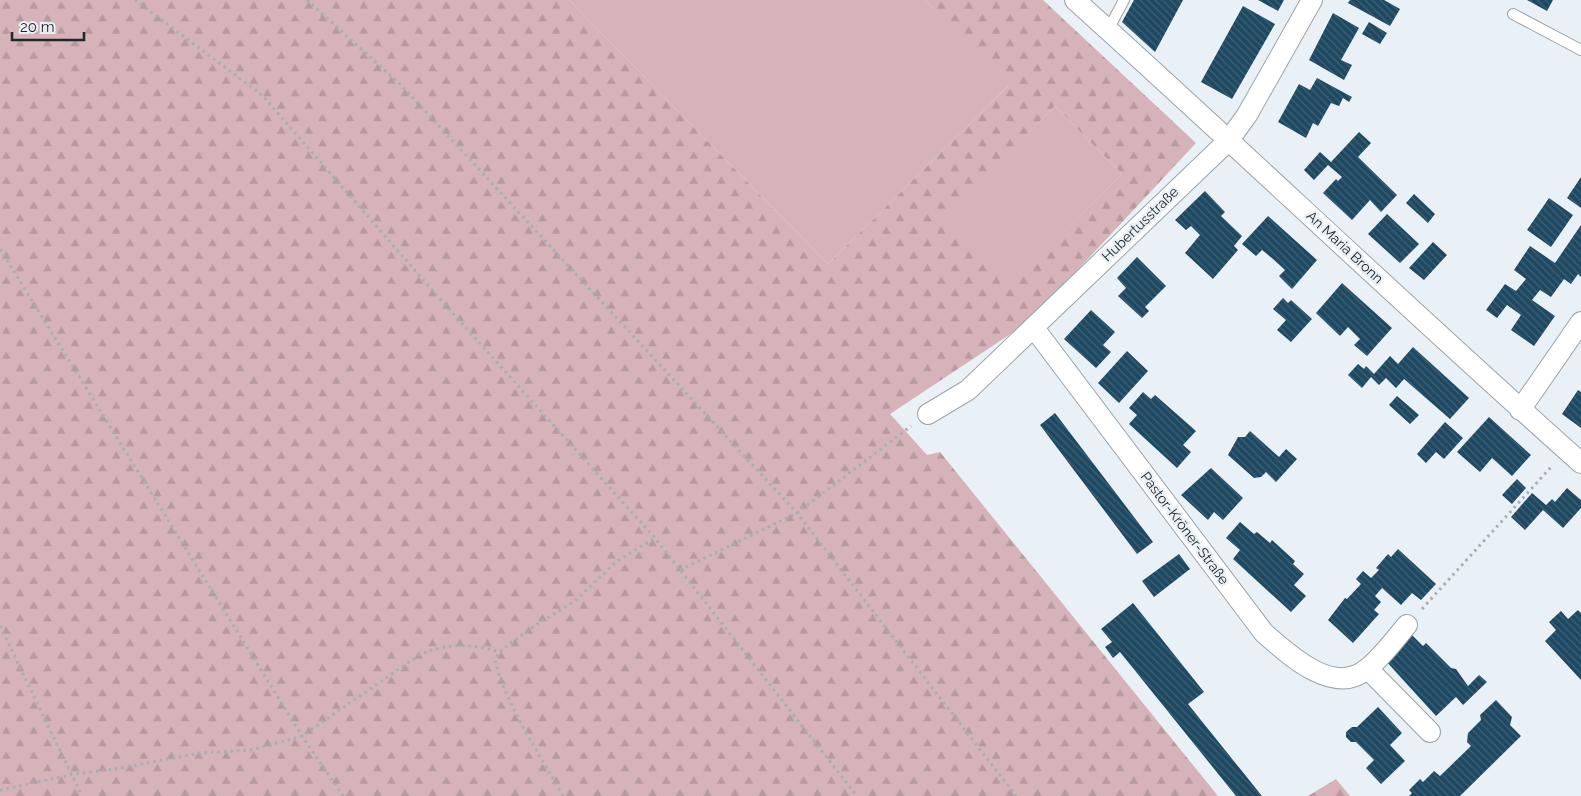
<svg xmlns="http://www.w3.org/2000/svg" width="1581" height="796" viewBox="0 0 1581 796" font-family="Raleway,sans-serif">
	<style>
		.green { fill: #d6b3b9 }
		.forest { fill: url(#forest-firs); fill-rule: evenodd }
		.building { fill: url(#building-back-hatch) }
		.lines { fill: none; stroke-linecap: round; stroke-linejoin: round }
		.service-casing { stroke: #9ca3a8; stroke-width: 12 }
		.minor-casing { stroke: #9ca3a8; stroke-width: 22 }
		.path { stroke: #a8aeb2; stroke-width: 3; stroke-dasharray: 2.5 4; stroke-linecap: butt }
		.service { stroke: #fff; stroke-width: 10 }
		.minor { stroke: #fff; stroke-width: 20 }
		.labels { text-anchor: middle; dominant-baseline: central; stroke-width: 5; stroke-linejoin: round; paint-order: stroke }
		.street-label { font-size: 14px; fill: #232628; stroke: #e9f1f6 }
	</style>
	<defs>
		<pattern id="forest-firs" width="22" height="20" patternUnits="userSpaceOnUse" patternTransform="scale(1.25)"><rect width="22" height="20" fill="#d6b3b9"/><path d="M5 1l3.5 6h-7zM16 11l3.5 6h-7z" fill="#b79a9f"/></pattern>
		<pattern id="building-back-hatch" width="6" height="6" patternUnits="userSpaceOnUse" patternTransform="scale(1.25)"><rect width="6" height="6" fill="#1e4962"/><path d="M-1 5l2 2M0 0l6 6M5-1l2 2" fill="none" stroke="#3e6074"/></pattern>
	</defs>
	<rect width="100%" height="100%" fill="#e9f1f6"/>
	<!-- green -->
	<path class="green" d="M569,0H925L1009,85L828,264Z
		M1055,106L1122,174L1008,288L940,219Z"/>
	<!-- forest -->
	<path class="forest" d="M0,0H569L828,264L1008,86L925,0H1043L1196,143L1030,321L890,414L927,455L940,452L1218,796H0ZM1055,106L1122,174L1008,287L941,219Z
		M1336,779L1350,796H1308Z"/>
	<!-- building -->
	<path class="building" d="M1134,0H1183L1155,52L1122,22Z
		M1258,0H1284L1278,11Z
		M1350,0H1384L1400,9L1390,26L1348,3Z
		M1527,0H1553L1547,11Z
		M1243,6L1275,24L1232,99L1201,82Z
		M1333,13L1359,28L1341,60L1352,65L1344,80L1309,60Z
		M1369,22L1387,33L1380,44L1362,34Z
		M1317,78L1352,97L1349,102L1343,98L1339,106L1331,103L1318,126L1313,123L1306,138L1278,122L1299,84L1310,90Z
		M1359,132L1371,143L1358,157L1397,195L1381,212L1370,200L1352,220L1323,193L1336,179L1338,181L1342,177L1328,165L1314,180L1304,170L1320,152L1331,162Z
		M1581,177V208L1567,198Z
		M1205,191L1225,212L1221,216L1242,236L1234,246L1238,250L1213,279L1185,253L1200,235L1191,226L1186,230L1175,220Z
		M1414,194L1435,214L1428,223L1406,203Z
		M1549,198L1573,215L1551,247L1527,230Z
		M1387,214L1419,244L1400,263L1368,234Z
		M1268,216L1317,260L1292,289L1279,276L1285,270L1273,259L1262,250L1256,256L1242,244Z
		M1581,225V277L1578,274L1571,284L1564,279L1551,297L1540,290L1532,300L1555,316L1534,346L1511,330L1521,315L1507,305L1497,318L1486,310L1505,284L1516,291L1526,279L1514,270L1530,246L1555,263Z
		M1433,242L1447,255L1424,280L1409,268Z
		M1137,257L1166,286L1145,307L1149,311L1142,318L1118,296L1126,288L1117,278Z
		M1342,283L1392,328L1367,356L1354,345L1360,339L1348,327L1340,336L1316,313Z
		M1283,298L1288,303L1291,300L1312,319L1291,342L1277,330L1286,320L1273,309Z
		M1091,310L1115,332L1103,345L1111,352L1096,368L1064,339Z
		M1413,347L1469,398L1450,419L1404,379L1396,388L1386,378L1379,385L1371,377L1362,388L1348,375L1358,364L1364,369L1366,366L1374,374L1390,356L1398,364Z
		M1127,351L1148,371L1119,403L1098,383Z
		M1578,390L1581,392V428L1562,414Z
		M1143,392L1151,399L1155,395L1196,431L1183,445L1191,452L1177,468L1129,424L1137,415L1129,408Z
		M1397,396L1419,415L1410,424L1389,405Z
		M1055,413L1153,542L1137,554L1040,425Z
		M1489,417L1531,455L1512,476L1492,458L1480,472L1457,452Z
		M1445,422L1463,438L1444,459L1436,452L1426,463L1417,454Z
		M1250,431L1279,457L1286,449L1297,459L1276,482L1266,472L1261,477L1254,478L1228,455L1238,437H1245Z
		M1211,468L1243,498L1223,520L1214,512L1208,520L1181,495Z
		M1517,479L1526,488L1512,504L1502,495Z
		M1567,488L1581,500V508L1563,528L1543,510L1525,530L1511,517L1532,493L1546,505L1552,499L1555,502Z
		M1240,522L1254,534L1257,532L1270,543L1272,540L1295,561L1293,564L1304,574L1294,585L1306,596L1291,612L1233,559L1240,550L1226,538Z
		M1398,549L1436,584L1421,600L1412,593L1401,605L1382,588L1375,596L1381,602L1374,610L1379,614L1353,643L1328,620L1345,598L1347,599L1361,584L1356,579L1363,571L1371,578L1379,570L1376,568L1388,554L1391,557Z
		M1179,554L1190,569L1154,597L1142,581Z
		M1133,603L1204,692L1188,704L1262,796H1236L1120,652L1113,658L1105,647L1112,642L1101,629Z
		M1578,610L1581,613V680L1545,641L1556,630L1549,622L1561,611L1568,619Z
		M1408,631L1423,646L1426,643L1451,668L1456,669L1468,686L1479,675L1487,682L1463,705L1456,697L1436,716L1385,660Z
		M1496,700L1512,717L1510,725L1521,736L1460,796H1409L1412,793L1409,790L1420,779L1423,782L1434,771L1440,776L1471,746L1467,742L1468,733L1481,720L1480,715Z
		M1378,707L1402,733L1390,745L1405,761L1381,784L1366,768L1374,760L1356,742H1351L1346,737V732L1352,727H1357Z"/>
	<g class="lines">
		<defs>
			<path id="service" d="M1513,14L1581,50
				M1108,30L1124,0"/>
			<path id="minor" d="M1075,0C1245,153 1410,311 1581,463
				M1034,328L1264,633C1289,655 1335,698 1368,668C1383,656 1395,639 1407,625
				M1520,410L1581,322
				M928,414L968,390L1229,140L1247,115L1312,0
				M1368,669L1430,732"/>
		</defs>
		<!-- service casing -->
		<use href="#service" class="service-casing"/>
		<!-- minor casing -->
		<use href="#minor" class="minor-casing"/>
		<!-- path -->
		<path class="path" d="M135,0L262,95L440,299L655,538L857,796
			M307,0L401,85L797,513L1016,796
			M0,249L302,736L343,796
			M680,570L797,513L911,426
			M1422,609L1552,466
			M0,626L82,796
			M0,790L74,774L115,769L200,753L252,750L302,736L419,655C447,643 470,643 499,652
			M563,796C539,753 508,709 495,661L499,652L533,627L575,601L617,561L655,538"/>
		<!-- service -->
		<use href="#service" class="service"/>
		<!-- minor -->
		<use href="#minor" class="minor"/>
	</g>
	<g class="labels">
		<!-- street labels -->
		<g class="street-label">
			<text transform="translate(1140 224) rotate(-44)">Hubertusstraße</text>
			<text transform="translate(1345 247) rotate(43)">An Maria Bronn</text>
			<text transform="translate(1185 528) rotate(53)">Pastor-Kröner-Straße</text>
		</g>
	</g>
	<!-- scale -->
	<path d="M12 32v8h72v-8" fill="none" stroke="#232628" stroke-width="2.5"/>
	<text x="20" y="32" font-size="15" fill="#232628" stroke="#e9f1f6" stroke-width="4" paint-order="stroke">20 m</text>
</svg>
